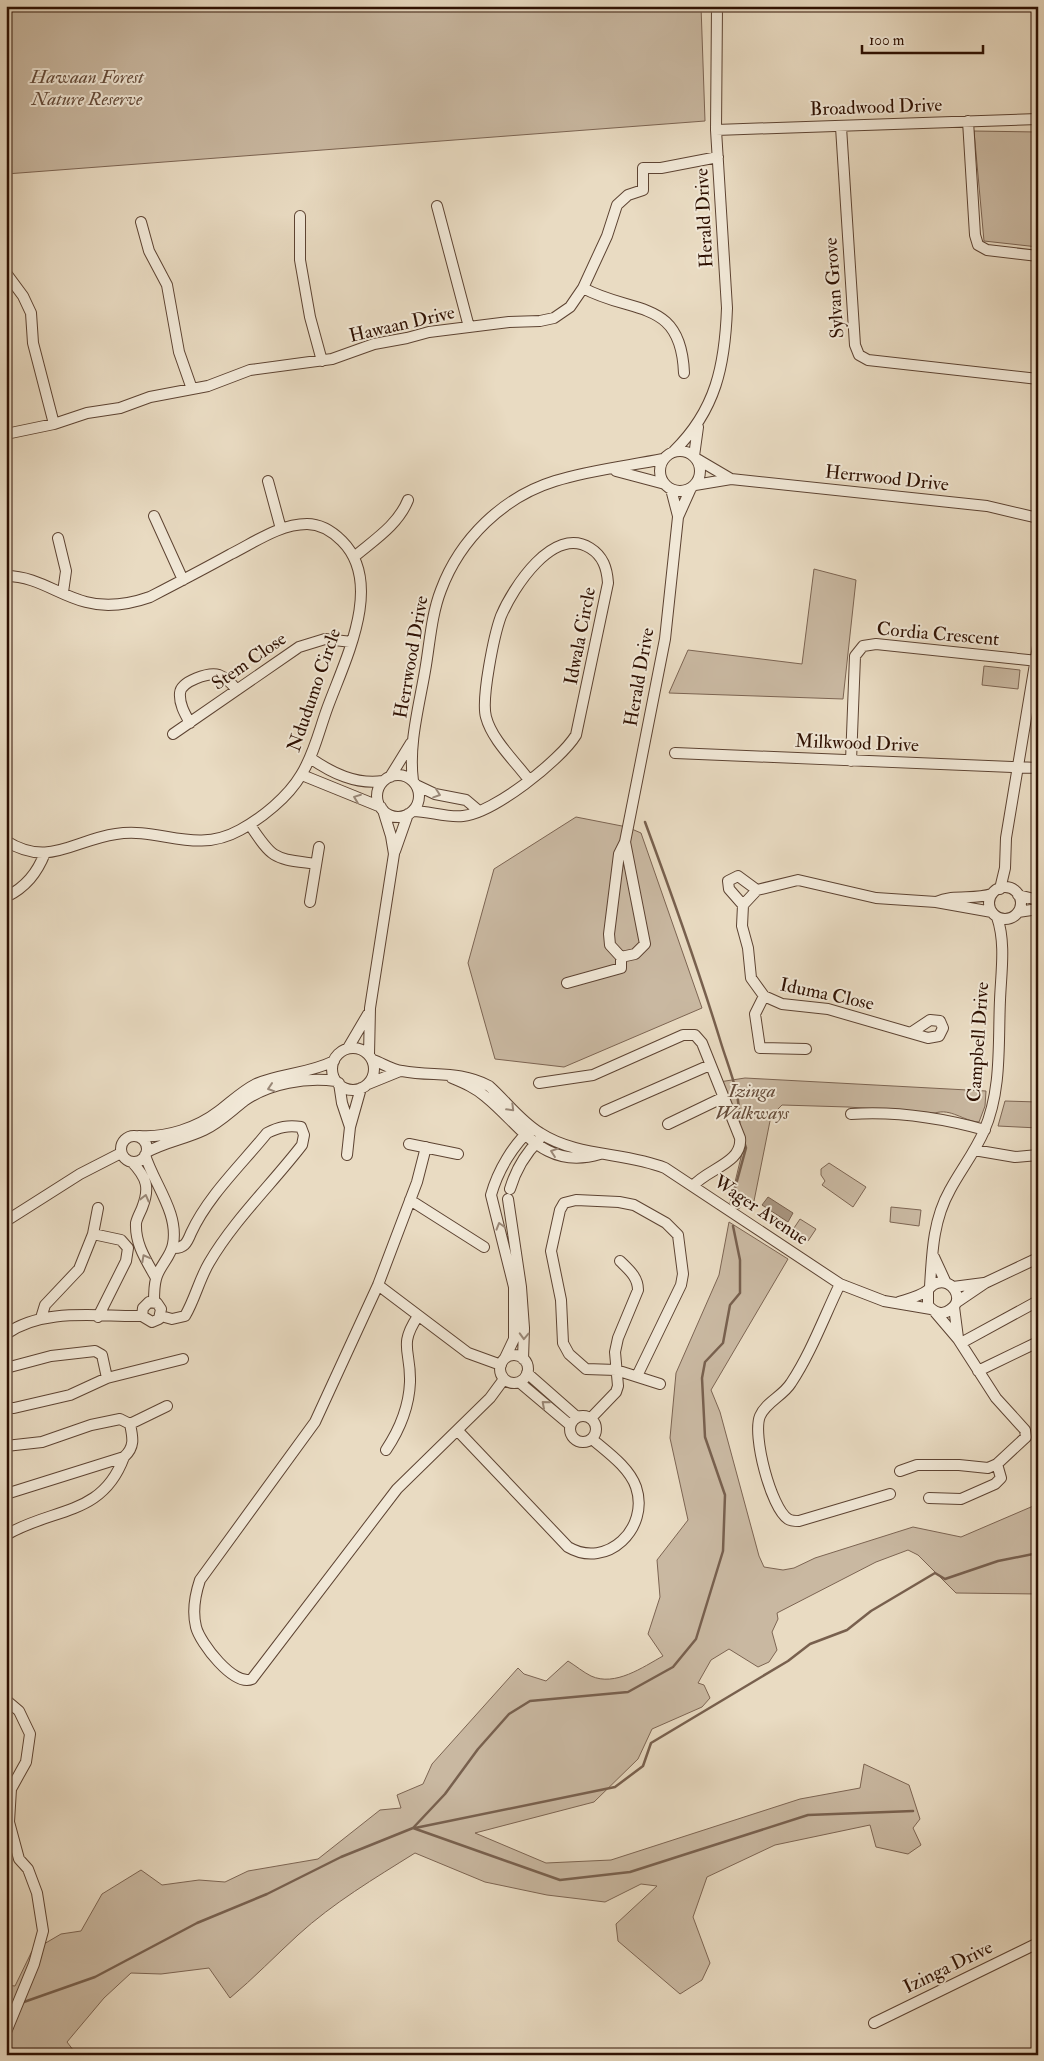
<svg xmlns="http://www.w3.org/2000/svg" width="1044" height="2061" viewBox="0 0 1044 2061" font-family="'IM FELL Double Pica',serif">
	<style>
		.green { fill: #c9b8a1; stroke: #7c6452 }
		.water { fill: #a99681; stroke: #78604e }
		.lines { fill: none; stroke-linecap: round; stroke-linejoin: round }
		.stream { stroke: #78604e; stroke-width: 2.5 }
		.minor-casing { stroke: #5d4332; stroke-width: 12 }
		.minor { stroke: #f1e8d7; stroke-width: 10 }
		.oneway { stroke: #998777 }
		.labels { text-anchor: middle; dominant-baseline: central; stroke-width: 4; stroke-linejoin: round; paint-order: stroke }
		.park-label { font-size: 19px; font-style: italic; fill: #644b3a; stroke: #f1e8d7 }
		.street-label { font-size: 19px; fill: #2e1002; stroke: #f1e8d7 }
	</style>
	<rect width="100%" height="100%" fill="#e9dbc2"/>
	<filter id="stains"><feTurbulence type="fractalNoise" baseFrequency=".004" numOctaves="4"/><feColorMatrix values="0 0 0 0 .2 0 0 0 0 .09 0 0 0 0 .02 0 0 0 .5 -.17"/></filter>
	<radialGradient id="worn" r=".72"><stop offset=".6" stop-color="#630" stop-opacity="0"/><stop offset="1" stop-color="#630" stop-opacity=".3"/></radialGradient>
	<!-- green -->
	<path class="green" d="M6,6H701L705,121L6,174Z
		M974,131L1038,132V247L984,241Z
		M814,569L856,580L843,699L669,693L688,650L802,664Z
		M984,666L1020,670L1018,689L982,685Z
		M576,817L627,827L641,833L702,1008L564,1067L495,1059L468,963L494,869Z
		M745,1078L986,1091L985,1106L979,1122C963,1121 951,1108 935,1113L848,1107L782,1105L771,1116L753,1206L744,1200L739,1209L730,1203L742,1153L741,1142L719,1082Z
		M1005,1101L1038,1102V1128L998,1126Z
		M829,1163L866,1187L853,1207L822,1185L825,1181L821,1175V1169Z
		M891,1207L921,1210L919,1226L890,1222Z
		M800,1219L816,1229L808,1241L792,1231Z
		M729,1222L788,1259L711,1390L720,1412L759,1556L764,1567L783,1570L794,1568L815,1558L913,1527L961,1537L1038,1504V1594L956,1593L918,1555L908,1550L876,1562L777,1613L778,1619L772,1632L777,1650L769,1662L758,1667L729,1649L711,1660L698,1683L704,1685L710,1698L702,1707L652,1729L638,1759L594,1802L475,1833L546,1863L611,1860L800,1799L860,1788L864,1764L909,1785L920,1819L913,1828L921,1845L908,1854L876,1847L870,1825L775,1845L707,1877L693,1917L710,1963L702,1980L680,1994L618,1941L616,1924L657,1886L641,1884L605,1902L547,1895L485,1882L415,1853C375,1878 333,1903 298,1935C275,1956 254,1978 230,1998L209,1968L161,1974L131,1973L104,1998L67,2042L77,2055H6V1985L15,1986L32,1951L61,1934L81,1931L102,1894L141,1870L162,1885L199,1880L225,1882L248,1871L318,1859L380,1810L401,1808L397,1795L423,1784L432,1764L518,1668L524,1674L546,1681L568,1661C576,1666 583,1672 591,1676C615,1687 643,1667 663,1656L648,1634L660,1597L657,1560L688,1520L670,1438L676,1373L719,1275Z"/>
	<!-- water -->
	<path class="water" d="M768,1197L793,1213L788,1222L762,1205Z"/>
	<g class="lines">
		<!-- stream -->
		<path class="stream" d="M645,822C672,895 698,968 721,1043C729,1069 742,1098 739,1125
			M732,1199L746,1148L744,1142
			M413,1828L445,1794L478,1749L509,1714L530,1701L628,1692L673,1667L696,1639L723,1551L725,1495L705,1437L702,1378L705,1362L723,1343L730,1305L740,1293V1260L733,1226
			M415,1828L615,1787L643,1766L651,1743L788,1661L810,1644L847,1630L871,1611L935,1573L945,1579L998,1561L1038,1553
			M21,2003L95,1977L197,1923L267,1894L341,1857L413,1828L560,1880L630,1872L808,1815L913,1811
			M6,2011L12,2008"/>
		<defs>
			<path id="minor" d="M968,121L975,235L978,245L987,250L1038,256
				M841,127L855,345L859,355L868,360L1038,379
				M716,130L1038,119
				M437,206L469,327
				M300,216V260L310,317L322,361
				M141,222L149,251L167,285L179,352L192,389
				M6,273L23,296L31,313L33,343L54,424
				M583,288C633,315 681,298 684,373
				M6,434L54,424L87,413L120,408L150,397L208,386L250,370L332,359L374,344L407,338L429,332L509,322L540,321L554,318L570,307L583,288L607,236L617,205L628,195L643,190V168H661L718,157
				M660 471a20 20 0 1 1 40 0a20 20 0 1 1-40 0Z
				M674,451C716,410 725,365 727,308L716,130L717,6
				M694,456L698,427
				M697,459L731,479
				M616,471L665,484
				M268,481L281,529
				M695,485L731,479L987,506L1038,518
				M671,489L678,516
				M154,516L183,580
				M58,538L66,571L63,592
				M354,557C374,540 398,525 408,500
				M6,576C37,576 58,595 86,602C108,608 130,604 150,597C177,583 204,569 231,554C255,542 280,524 307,524C320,524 333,532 342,541C385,584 344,662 327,709C319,731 314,754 301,775C288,797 262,818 240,830C195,855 160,827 116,834C73,840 49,868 6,841
				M190,723C185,714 179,704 180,693C181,681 209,672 219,675C227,678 232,684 237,690
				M173,734L299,647L325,639L352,642
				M675,753L1038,768
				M310,758C332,773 356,785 383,781
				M851,761L855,656L863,646L876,644L1038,661
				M302,775L381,807
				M377 796a21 21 0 1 1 42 0a21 21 0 1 1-42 0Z
				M390,777L411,743
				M413,781C408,743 420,703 426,665C430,640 432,613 441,590C460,539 503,497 555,481C590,470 628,466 663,459
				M416,785L435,794L466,800L479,811
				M413,811C429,811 447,818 463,816C493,813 560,761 576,735L608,583C607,568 603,556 590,548C553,525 513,588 501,616C494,635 481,699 486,717C492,740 515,761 529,780
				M250,825C274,861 274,858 316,864
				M625,842L645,944L635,954L621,957L610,945L609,934L619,854L625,842L665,639L678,517L691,488
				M395,851L408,814
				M989 903a16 16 0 1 1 32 0a16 16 0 1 1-32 0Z
				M1000,889L1005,868L1006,838L1038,646
				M1018,895L1038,900
				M6,897C26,887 37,873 45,853
				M310,902L319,847
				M936,902C955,894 973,900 992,894
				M743,905L729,889L728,881L738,876L757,890
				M1018,912L1038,909
				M567,983L621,968V957
				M764,996L755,1014L760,1048L806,1049
				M912,1032L930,1020L940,1021L943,1028L939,1036L928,1038L828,1009L782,1004L764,996L751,978L748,948L742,926L743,905L757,890L798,880L876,898L936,902L992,912
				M348,1048L368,1014
				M332 1069a21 21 0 1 1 42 0a21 21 0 1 1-42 0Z
				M369,1055L370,1008L394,854L391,836L383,810
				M373,1060C382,1063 392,1070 402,1071C434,1077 458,1070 489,1086C506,1101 520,1121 540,1133C577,1157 625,1152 665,1168L840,1284L884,1301L931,1309
				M452,1078C464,1083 476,1088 486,1097C522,1126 543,1171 600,1154
				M339,1083L342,1103L350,1127
				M539,1083L593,1075L683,1035H695L702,1043L740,1138C743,1163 707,1169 693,1186
				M368,1084L400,1071
				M605,1111L710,1065
				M851,1114C895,1111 942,1118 985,1130
				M668,1124L722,1098
				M121 1149a13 13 0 1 1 26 0a13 13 0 1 1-26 0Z
				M139,1136C166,1138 197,1128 219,1111C231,1102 242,1091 256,1084C282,1073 308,1074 334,1061
				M409,1144L458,1154
				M426,1147L417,1182L378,1285L315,1422L200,1580C195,1595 192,1611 196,1627C200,1643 234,1687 252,1679L397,1489L490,1398L504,1379
				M974,1150L1015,1157L1038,1155
				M147,1152C165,1142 185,1139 204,1130C219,1123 231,1111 244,1101C269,1083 306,1077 336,1081
				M145,1155C154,1184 179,1213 173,1244C171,1257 159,1266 156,1279C154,1286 154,1295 154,1302
				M347,1155L350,1127L361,1088
				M132,1162C147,1178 150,1188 142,1208C140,1213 137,1218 136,1223C135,1244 146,1260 156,1278
				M510,1189C516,1169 525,1154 539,1140
				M508,1199L521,1287L524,1328L523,1359
				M410,1200L484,1247
				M6,1221L80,1174L121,1153
				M93,1234L98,1208
				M934,1257L946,1283
				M840,1284C824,1317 811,1353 791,1383C783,1396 766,1402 760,1416C752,1435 771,1508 788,1519C791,1521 795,1521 799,1521L890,1494
				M378,1285L468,1353L501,1365
				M930,1287C932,1253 933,1220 950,1190C960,1171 975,1152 984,1131C1002,1090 998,1043 1000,1000C1001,973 1006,943 997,917
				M953,1287L984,1283
				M899,1302C908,1299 921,1296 928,1290C931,1287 932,1284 937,1283C952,1278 965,1299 951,1309C943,1316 934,1313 928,1305V1291
				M957,1302L985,1283L1038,1258
				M954,1307L958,1338
				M161,1316L172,1319L185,1316C195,1299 199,1280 209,1263C234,1220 272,1184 302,1145L304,1135L301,1127C288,1125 279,1127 267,1133C241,1165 208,1196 191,1233C187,1243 184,1249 172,1248
				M41,1318L45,1305L79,1269L93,1234L121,1240L128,1248L126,1261L98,1317
				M6,1334C44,1307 98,1317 142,1316L152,1322L159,1319L161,1309L157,1303L149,1302L143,1308L142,1316
				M961,1343L1038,1301
				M500 1369a14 14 0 1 1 28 0a14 14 0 1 1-28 0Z
				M505,1358L514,1339V1287L491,1195C498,1170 513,1145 532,1128
				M6,1368L51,1356L95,1351L102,1355L107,1378
				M978,1371L1038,1342
				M527,1373L577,1417
				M637,1376L681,1285L683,1274L678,1235L666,1223L634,1205L619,1202L576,1200L564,1203L560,1210L551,1251L561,1300L563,1343L569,1354L586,1369L616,1370L660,1384
				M519,1382L570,1425
				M6,1408H14L70,1395L107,1378L183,1359
				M570 1429a13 13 0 1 1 26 0a13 13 0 1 1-26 0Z
				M591,1418L616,1392L618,1386L615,1352L618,1338L638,1290C638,1277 629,1270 620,1261
				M130,1424L167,1406
				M458,1431L568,1547C607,1570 650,1528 636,1487C629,1467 607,1452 592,1439
				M6,1446L42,1442L91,1425L120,1419L130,1424C133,1438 135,1447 124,1457L6,1494
				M386,1450C400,1429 409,1408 410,1382C411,1350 398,1346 418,1316
				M900,1471L917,1465H959L988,1468L997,1464L1026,1437L1025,1430L996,1398L958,1339L935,1312
				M929,1498L961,1499L995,1484L1001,1478L997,1464
				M6,1535C53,1507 102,1517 124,1457
				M6,1700L19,1711L30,1734L26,1762L11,1789L9,1822L19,1859L28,1869L37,1893L43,1931L34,1964L6,2032
				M874,2023L1038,1943"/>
		</defs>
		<!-- minor casing -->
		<use href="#minor" class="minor-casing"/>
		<!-- minor -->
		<use href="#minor" class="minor"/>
	</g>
	<!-- one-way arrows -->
	<defs><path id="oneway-chevron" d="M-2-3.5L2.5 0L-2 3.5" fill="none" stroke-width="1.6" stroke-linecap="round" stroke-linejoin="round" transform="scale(1.25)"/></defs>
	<g class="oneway">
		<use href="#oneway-chevron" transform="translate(437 794) rotate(19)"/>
		<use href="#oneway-chevron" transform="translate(357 798) rotate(-159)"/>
		<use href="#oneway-chevron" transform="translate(271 1088) rotate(162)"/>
		<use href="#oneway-chevron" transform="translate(511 1108) rotate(45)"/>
		<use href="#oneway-chevron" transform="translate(554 1152) rotate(-161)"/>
		<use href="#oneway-chevron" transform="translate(145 1198) rotate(-76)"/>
		<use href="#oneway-chevron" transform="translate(500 1226) rotate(-106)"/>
		<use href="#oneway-chevron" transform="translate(145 1258) rotate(-118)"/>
		<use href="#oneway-chevron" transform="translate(524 1336) rotate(92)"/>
		<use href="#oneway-chevron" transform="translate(545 1404) rotate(-139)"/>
	</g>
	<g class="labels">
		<!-- park labels -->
		<g class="park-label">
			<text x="87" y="77">Hawaan Forest<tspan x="87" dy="22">Nature Reserve</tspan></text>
			<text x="752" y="1091">Izinga<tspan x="752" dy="22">Walkways</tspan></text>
		</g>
		<!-- street labels -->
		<g class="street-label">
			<text transform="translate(876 107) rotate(-2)">Broadwood Drive</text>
			<text transform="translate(704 218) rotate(-93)">Herald Drive</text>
			<text transform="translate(834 288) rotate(-94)">Sylvan Grove</text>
			<text transform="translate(402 324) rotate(-13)">Hawaan Drive</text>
			<text transform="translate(887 478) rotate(6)">Herrwood Drive</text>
			<text transform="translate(938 634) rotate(5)">Cordia Crescent</text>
			<text transform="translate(580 636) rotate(-79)">Idwala Circle</text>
			<text transform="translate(411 657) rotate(-80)">Herrwood Drive</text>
			<text transform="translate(249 661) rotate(-35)">Stem Close</text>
			<text transform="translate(639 677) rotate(-80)">Herald Drive</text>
			<text transform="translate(314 690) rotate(-71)">Ndudumo Circle</text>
			<text transform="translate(857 743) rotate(2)">Milkwood Drive</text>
			<text transform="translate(827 994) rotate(12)">Iduma Close</text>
			<text transform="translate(978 1042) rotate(-86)">Campbell Drive</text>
			<text transform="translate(761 1210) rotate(34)">Wager Avenue</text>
			<text transform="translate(948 1967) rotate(-26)">Izinga Drive</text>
		</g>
	</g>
	<!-- margin -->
	<rect width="1044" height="2061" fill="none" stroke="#e9dbc2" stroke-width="25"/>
	<rect x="8" y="8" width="1029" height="2046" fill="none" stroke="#2e1002" stroke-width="2.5"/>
	<rect x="12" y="12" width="1019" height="2036" fill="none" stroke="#2e1002"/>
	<!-- scale -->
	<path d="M862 45v8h121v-8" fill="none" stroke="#2e1002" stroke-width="2.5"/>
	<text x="869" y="45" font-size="15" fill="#2e1002" stroke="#f1e8d7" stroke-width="4" paint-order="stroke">100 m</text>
	<rect width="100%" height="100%" filter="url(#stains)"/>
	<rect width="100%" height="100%" fill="url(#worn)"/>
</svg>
